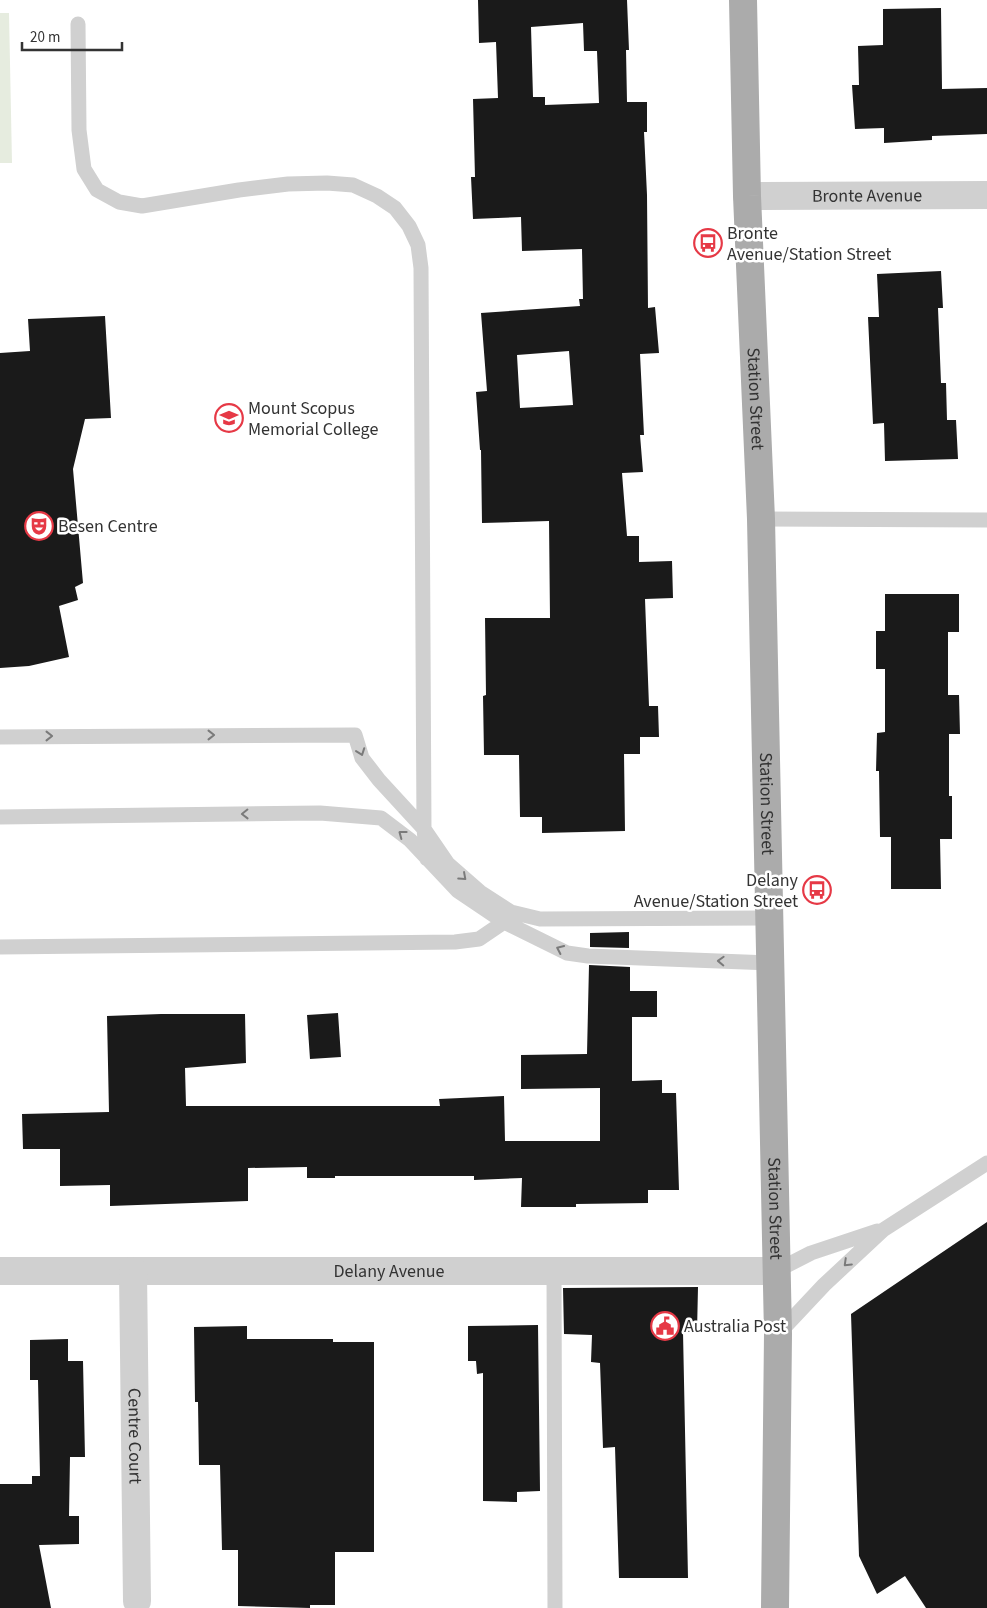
<svg xmlns="http://www.w3.org/2000/svg" width="987" height="1608" viewBox="0 0 987 1608" font-family="'Source Sans 3',sans-serif">
	<style>
		.green { fill: #e6ecdf }
		.building { fill: #1a1a1a; fill-rule: evenodd }
		.lines { fill: none; stroke-linecap: round; stroke-linejoin: round }
		.lane { stroke: #d0d0d0; stroke-width: 15 }
		.street { stroke: #d0d0d0; stroke-width: 28 }
		.primary { stroke: #ababab; stroke-width: 28 }
		.oneway { stroke: #7a7a7a }
		.labels { text-anchor: middle; dominant-baseline: central; stroke-width: 5; stroke-linejoin: round; paint-order: stroke }
		.street-label { font-size: 18px; fill: #333; stroke: #fff }
		.poi-label { font-size: 18px; fill: #333; stroke: #fff; text-anchor: start }
	</style>
	<rect width="100%" height="100%" fill="#fff"/>
	<!-- green -->
	<path class="green" d="M0,13H9L12,163H0Z"/>
	<!-- building -->
	<path class="building" d="M478,0H627L629,50H626L627,102H647V132H644L647,195L648,308L655,307L659,353L640,354L644,435H640L643,472L622,473L627,536H639V562L672,561L673,598L645,599L649,706H658L659,737H640V754H624L625,831L542,833V817H520L519,755H484L483,696L486,695L485,618H550L549,521L482,523L481,450H480L476,392L487,391L481,313L580,306L579,299H583L582,249L522,251L521,217L473,219L471,177H475L473,99L498,98L496,42L479,43ZM583,23L584,51H597L599,103L545,105V97H533L531,27ZM569,351L573,405L520,408L517,355Z
		M941,8L942,89L987,88V134L932,136V140L884,143V128L855,129L852,85H859L858,46L883,45V9Z
		M941,271L943,308H938L941,383H946L947,420H956L958,459L885,461L884,423L873,424L868,317H879L877,274Z
		M105,316L111,418L85,419L73,469L83,583L75,587L78,600L59,606L69,657L29,666L0,668V353L30,351L28,319Z
		M885,594H959V632H948V695H959L960,734H949V796H952V839H940L941,889H891V837H880L879,771H876L877,733L885,732V669H876V631H885Z
		M629,932V948L590,947V933Z
		M589,965L630,967V991H657V1017H632V1081L662,1080V1093H676L679,1190H648V1203L576,1204V1207H521L522,1178L474,1180V1176H335V1178H307V1167L248,1168V1201L110,1206V1185L60,1186V1149H23L22,1114L109,1112L107,1016L161,1014H245L246,1063L185,1068L186,1106H440L439,1099L504,1096L505,1141H600V1088L521,1089V1055L587,1054Z
		M338,1013L341,1057L310,1059L307,1015Z
		M987,1222V1608H926L905,1576L877,1594L859,1556L851,1314Z
		M698,1287L697,1332H683L688,1578H619L615,1447L603,1448L600,1363L591,1362L592,1335L564,1334L563,1288Z
		M538,1325L540,1491L517,1492V1502L483,1501V1373L477,1374L476,1361H468V1326Z
		M247,1326V1339H333V1342H374V1552H335V1605H310V1608L238,1606V1550H222L220,1465H199L198,1402H195L194,1327Z
		M68,1339V1361H83L85,1457H70L69,1516H79V1544L39,1545L51,1608H0V1484H32V1476H40L38,1380H30V1340Z"/>
	<g class="lines">
		<!-- lane -->
		<path class="lane" d="M78,24L79,130L84,169L97,190L119,202L142,206L239,190L288,184L327,183L353,185L377,196L395,208L409,226L418,245L421,268L424,829L427,859
			M761,519L987,520
			M0,737L355,735L362,758L379,780L424,829L448,864L480,892L511,912L540,919L769,918
			M0,817L320,813L381,818L410,840L458,891L504,922L567,953L588,956L770,963
			M0,947L455,942L479,939L504,922L509,915
			M554,1271L555,1608
			M776,1271L811,1253L877,1231
			M778,1334L824,1285L883,1230L987,1163"/>
		<!-- street -->
		<g class="street">
			<path id="s1" d="M747,196L987,195"/>
			<path id="s2" d="M0,1271H776"/>
			<path id="s3" d="M133,1271L137,1601"/>
		</g>
		<!-- primary -->
		<path class="primary" id="s4" d="M743,0L747,196L761,519L778,1334L775,1608"/>
	</g>
	<!-- one-way arrows -->
	<defs><path id="oneway-chevron" d="M-2-3.5L2.5 0L-2 3.5" fill="none" stroke-width="1.6" stroke-linecap="round" stroke-linejoin="round" transform="scale(1.25)"/></defs>
	<g class="oneway">
		<use href="#oneway-chevron" transform="translate(211 735)"/>
		<use href="#oneway-chevron" transform="translate(49 736)"/>
		<use href="#oneway-chevron" transform="translate(361 752) rotate(70)"/>
		<use href="#oneway-chevron" transform="translate(245 814) rotate(179)"/>
		<use href="#oneway-chevron" transform="translate(402 834) rotate(-143)"/>
		<use href="#oneway-chevron" transform="translate(463 877) rotate(42)"/>
		<use href="#oneway-chevron" transform="translate(560 949) rotate(-155)"/>
		<use href="#oneway-chevron" transform="translate(721 961) rotate(-178)"/>
		<use href="#oneway-chevron" transform="translate(847 1263) rotate(136)"/>
	</g>
	<!-- icons -->
	<defs>
		<symbol id="bus-ring" viewBox="-11 -11 22 22"><circle r="9.5" fill="#fff" stroke="#e63946" stroke-width="1.5"/><path d="M-5-6H5V4H4V6H2V4H-2V6H-4V4H-5ZM-3.5-4V0h7V-4ZM-3.5 1.2v1.5H-2V1.2ZM2 1.2v1.5H3.5V1.2Z" fill="#e63946"/></symbol>
		<symbol id="school-ring" viewBox="-11 -11 22 22"><circle r="9.5" fill="#fff" stroke="#e63946" stroke-width="1.5"/><path d="M0-5L7-2L0 1L-7-2ZM-4 1L0 2.5L4 1V4Q0 6-4 4Z" fill="#e63946"/></symbol>
		<symbol id="theatre-ring" viewBox="-11 -11 22 22"><circle r="9.5" fill="#fff" stroke="#e63946" stroke-width="1.5"/><path d="M-5-5.5Q0-4 5-5.5V0Q5 5 0 6Q-5 5-5 0ZM-3.3-2.5H-1v1.5H-3.3ZM1-2.5H3.3v1.5H1ZM-2.8 1Q0 5.5 2.8 1Z" fill="#e63946"/></symbol>
		<symbol id="civic-ring" viewBox="-11 -11 22 22"><circle r="9.5" fill="#fff" stroke="#e63946" stroke-width="1.5"/><path d="M-.6-6.5H3V-4.5H.6V-3L4-1V1h2V6H-6V1h2V-1L-.6-3ZM-1.2 2.5V6h2.4V2.5Z" fill="#e63946"/></symbol>
	</defs>
	<g fill-rule="evenodd">
		<use href="#bus-ring" x="692" y="227" width="32" height="32"/>
		<use href="#school-ring" x="213" y="402" width="32" height="32"/>
		<use href="#theatre-ring" x="23" y="510" width="32" height="32"/>
		<use href="#bus-ring" x="801" y="874" width="32" height="32"/>
		<use href="#civic-ring" x="649" y="1310" width="32" height="32"/>
	</g>
	<g class="labels">
		<!-- street labels -->
		<g class="street-label">
			<text stroke="none"><textPath href="#s1" startOffset="120">Bronte Avenue</textPath></text>
			<text stroke="none"><textPath href="#s4" startOffset="399">Station Street</textPath></text>
			<text stroke="none"><textPath href="#s4" startOffset="804">Station Street</textPath></text>
			<text stroke="none"><textPath href="#s4" startOffset="1209">Station Street</textPath></text>
			<text stroke="none"><textPath href="#s2" startOffset="389">Delany Avenue</textPath></text>
			<text stroke="none"><textPath href="#s3" startOffset="165">Centre Court</textPath></text>
		</g>
		<!-- poi labels -->
		<g class="poi-label">
			<text x="727" y="233">Bronte<tspan x="727" dy="21">Avenue/Station Street</tspan></text>
			<text x="248" y="408">Mount Scopus<tspan x="248" dy="21">Memorial College</tspan></text>
			<text x="58" y="526">Besen Centre</text>
			<text x="798" y="880" text-anchor="end">Delany<tspan x="798" dy="21">Avenue/Station Street</tspan></text>
			<text x="684" y="1326">Australia Post</text>
		</g>
	</g>
	<!-- scale -->
	<path d="M22 42v8h100v-8" fill="none" stroke="#333333" stroke-width="2.5"/>
	<text x="30" y="42" font-size="15" fill="#333333" stroke="#ffffff" stroke-width="4" paint-order="stroke">20 m</text>
</svg>
